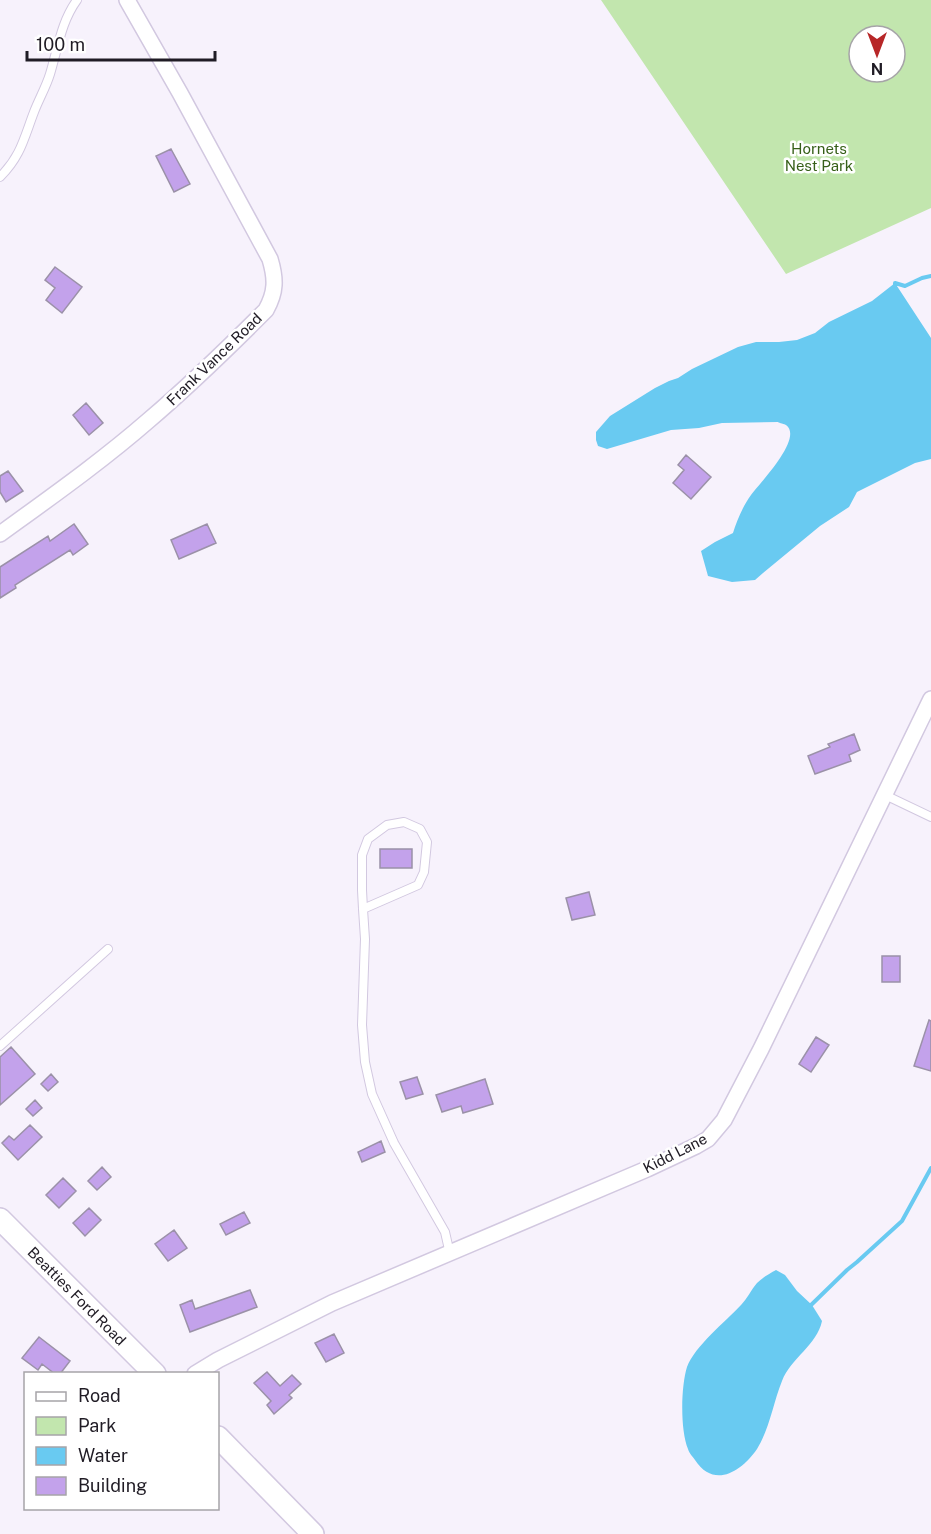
<svg xmlns="http://www.w3.org/2000/svg" width="931" height="1534" viewBox="0 0 931 1534" font-family="'Public Sans',sans-serif">
	<style>
		.green { fill: #c2e6ae; fill-rule: evenodd }
		.water { fill: #69caf1 }
		.lines { fill: none; stroke-linecap: round; stroke-linejoin: round }
		.stream { stroke: #69caf1; stroke-width: 4 }
		.building { fill: #c3a2eb; stroke: #9b91a8; stroke-width: 1.5 }
		.lane-casing { stroke: #d2c8e0; stroke-width: 10 }
		.street-casing { stroke: #d2c8e0; stroke-width: 18 }
		.secondary-casing { stroke: #d2c8e0; stroke-width: 24 }
		.lane { stroke: #fff; stroke-width: 8 }
		.street { stroke: #fff; stroke-width: 15 }
		.secondary { stroke: #fff; stroke-width: 21 }
		.labels { text-anchor: middle; dominant-baseline: central; stroke-width: 5; stroke-linejoin: round; paint-order: stroke }
		.park-label { font-size: 15px; fill: #365f18; stroke: #fff }
		.street-label { font-size: 15px; fill: #201c25; stroke: #fff }
	</style>
	<rect width="100%" height="100%" fill="#f7f2fc"/>
	<!-- green -->
	<path class="green" d="M601,0H931V208L786,274ZM859,36H895V72H859Z"/>
	<!-- water -->
	<path class="water" d="M895,283L931,338V459L915,463L857,492L849,507L820,526L763,573L755,580L732,582L708,576L701,551L715,542L733,533C737,520 743,506 751,495C759,484 804,438 786,425C785,424 779,423 778,422L722,423L699,428L671,430L607,449L598,446L596,440V432L610,416L655,388L669,381L678,378L692,369L738,347L756,342H779L797,340L815,333L829,322L872,301Z
		M776,1270L785,1275L797,1291L812,1305L822,1321C817,1345 791,1358 782,1381C773,1403 770,1428 757,1449C741,1472 714,1489 695,1460C693,1457 689,1453 688,1449C680,1430 681,1386 687,1367C695,1346 725,1322 741,1305C747,1299 751,1290 757,1283C763,1277 769,1274 776,1270Z"/>
	<g class="lines">
		<!-- stream -->
		<path class="stream" d="M895,286V283L905,286L922,278L931,276
			M809,1307L847,1270L857,1262L902,1221L931,1168"/>
	</g>
	<!-- building -->
	<path class="building" d="M171,149L190,184L174,192L156,156Z
		M55,267L82,287L62,313L46,300L55,288L45,280Z
		M86,403L103,423L89,435L73,415Z
		M686,455L711,477L691,499L673,483L684,470L678,465Z
		M8,471L23,491L6,502L0,492V476Z
		M74,524L88,544L73,555L70,550L15,585L16,588L0,598V567L48,536L50,541Z
		M207,524L216,543L179,559L171,540Z
		M854,734L860,750L849,755L851,761L815,774L808,756L830,747L828,744Z
		M380,849H412V868H380Z
		M589,892L595,915L572,920L566,898Z
		M882,956H900V982H882Z
		M929,1020L931,1021V1071L914,1066Z
		M816,1037L829,1045L811,1072L799,1064Z
		M11,1047L35,1074L0,1105V1057Z
		M51,1074L58,1082L48,1091L41,1084Z
		M417,1077L423,1094L406,1099L400,1082Z
		M485,1079L493,1104L463,1113L461,1106L442,1112L436,1095Z
		M35,1100L42,1108L33,1116L26,1109Z
		M30,1125L42,1137L18,1160L2,1143L9,1136L14,1140Z
		M381,1141L385,1152L362,1162L358,1152Z
		M102,1167L111,1177L97,1190L88,1181Z
		M63,1178L76,1191L59,1208L46,1195Z
		M89,1208L101,1220L85,1236L73,1223Z
		M244,1212L250,1223L226,1235L220,1224Z
		M174,1230L187,1248L168,1261L155,1244Z
		M250,1290L257,1307L190,1332L180,1305L192,1300L195,1309Z
		M334,1334L344,1353L326,1362L315,1343Z
		M39,1337L70,1361L60,1374H55L42,1364L38,1370L22,1358Z
		M267,1372L280,1386L292,1375L301,1384L289,1395L292,1398L274,1414L267,1405L271,1401L254,1383Z"/>
	<g class="lines">
		<defs>
			<path id="lane" d="M0,177C21,156 24,138 34,112C39,99 46,87 50,74C58,48 61,22 77,0
				M885,795L931,817
				M363,909L418,885L424,872L427,842L420,829L404,822L387,825L368,839L362,855V890L363,909L365,939L362,1025L365,1062L372,1094L394,1143L445,1232L450,1254
				M0,1046L108,949"/>
			<path id="street" d="M0,534C51,497 102,461 149,420C190,385 228,348 266,310C276,292 276,279 270,259L180,93L127,0
				M195,1374L218,1360L332,1303L647,1169L696,1146L708,1139L724,1120L761,1049L931,699"/>
			<path id="secondary" d="M0,1219L155,1374
				M218,1437L313,1534"/>
		</defs>
		<!-- lane casing -->
		<use href="#lane" class="lane-casing"/>
		<!-- street casing -->
		<use href="#street" class="street-casing"/>
		<!-- secondary casing -->
		<use href="#secondary" class="secondary-casing"/>
		<!-- lane -->
		<use href="#lane" class="lane"/>
		<!-- street -->
		<use href="#street" class="street"/>
		<!-- secondary -->
		<use href="#secondary" class="secondary"/>
	</g>
	<g class="labels">
		<!-- park labels -->
		<g class="park-label">
			<text x="819" y="148">Hornets<tspan x="819" dy="17">Nest Park</tspan></text>
		</g>
		<!-- street labels -->
		<g class="street-label">
			<text transform="translate(214 359) rotate(-44)">Frank Vance Road</text>
			<text transform="translate(675 1153) rotate(-27)">Kidd Lane</text>
			<text transform="translate(77 1296) rotate(45)">Beatties Ford Road</text>
		</g>
	</g>
	<!-- legend -->
	<rect x="24" y="1372" width="195" height="138" fill="#ffffff" stroke="#a6a4a8" stroke-width="1.5"/>
	<rect x="36" y="1392" width="30" height="9" fill="#ffffff" stroke="#a6a4a8" stroke-width="1.5"/>
	<text x="78" y="1402" font-size="18" fill="#201c25">Road</text>
	<rect x="36" y="1417" width="30" height="18" fill="#c2e6ae" stroke="#a6a4a8" stroke-width="1.5"/>
	<text x="78" y="1432" font-size="18" fill="#201c25">Park</text>
	<rect x="36" y="1447" width="30" height="18" fill="#69caf1" stroke="#a6a4a8" stroke-width="1.5"/>
	<text x="78" y="1462" font-size="18" fill="#201c25">Water</text>
	<rect x="36" y="1477" width="30" height="18" fill="#c3a2eb" stroke="#a6a4a8" stroke-width="1.5"/>
	<text x="78" y="1492" font-size="18" fill="#201c25">Building</text>
	<!-- north arrow -->
	<g transform="translate(877 54) rotate(180)"><circle r="28" fill="#ffffff" stroke="#a6a4a8" stroke-width="1.5"/>
	<path d="M0-4.5L10 22L0 15L-10 22Z" fill="#b72728"/>
	<text y="-9" font-size="16" font-weight="bold" text-anchor="middle" fill="#201c25">N</text>
	</g>
	<!-- scale -->
	<path d="M27 51v9h188v-9" fill="none" stroke="#201c25" stroke-width="3"/>
	<text x="36" y="51" font-size="18" fill="#201c25" stroke="#ffffff" stroke-width="4.5" paint-order="stroke">100 m</text>
</svg>
